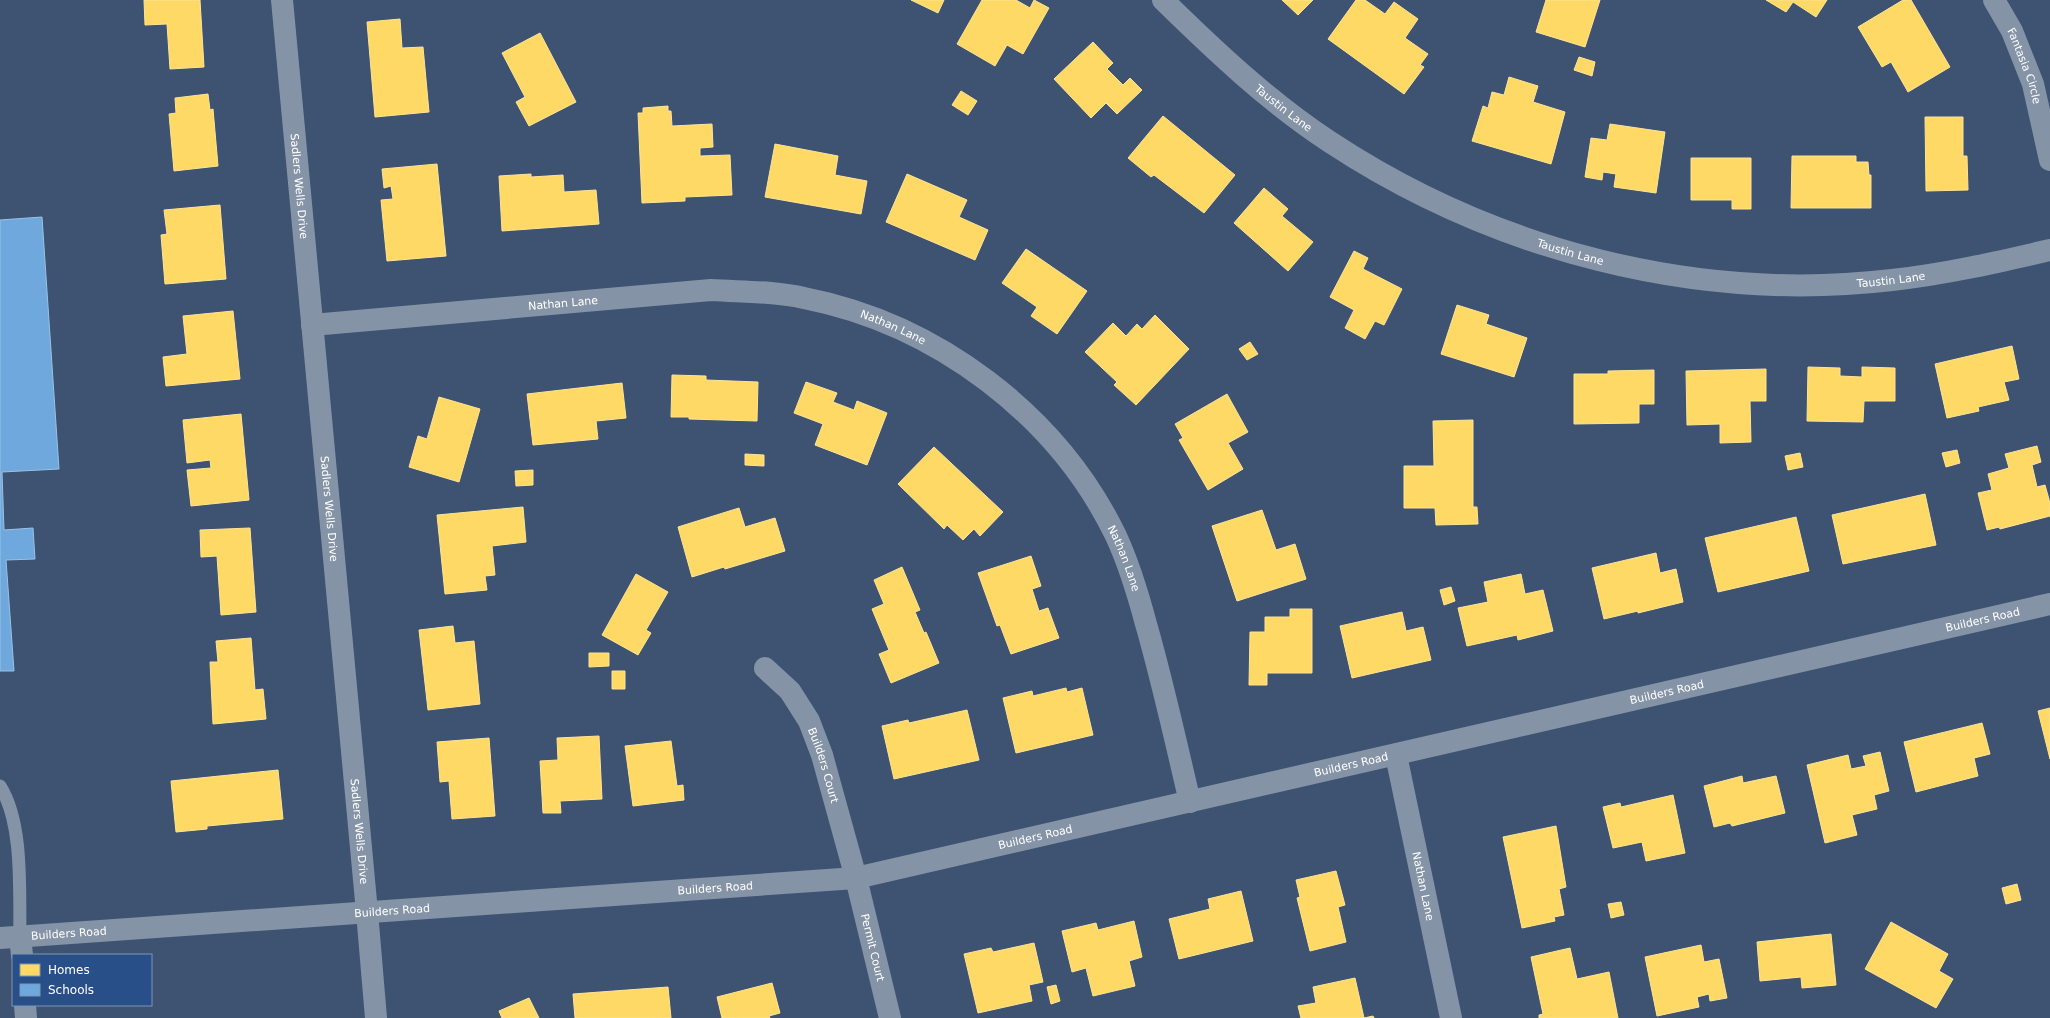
<svg xmlns="http://www.w3.org/2000/svg" width="2050" height="1018" viewBox="0 0 2050 1018" font-family="'DejaVu Sans',sans-serif">
	<style>
		.homes { fill: #ffd966; stroke: #ffe494 }
		.schools { fill: #6fa8dc; stroke: #9ac2e6 }
		.lines { fill: none; stroke-linecap: round; stroke-linejoin: round }
		.service { stroke: #8593a7; stroke-width: 13 }
		.minor { stroke: #8593a7; stroke-width: 22 }
		.tertiary { stroke: #8593a7; stroke-width: 22 }
		.labels { text-anchor: middle; dominant-baseline: central; stroke-width: 4; stroke-linejoin: round; paint-order: stroke }
		.street-label { font-size: 11px; fill: #fff; stroke: #284f87 }
	</style>
	<rect width="100%" height="100%" fill="#3e5371"/>
	<!-- homes -->
	<path class="homes" d="M144,0H200L204,67L170,69L167,24L145,25Z
		M911,0H944L938,13Z
		M982,0H1016L1030,8L1034,0L1049,8L1023,54L1007,45L995,66L957,44Z
		M1282,0H1313L1298,15Z
		M1356,0H1365L1385,14L1394,2L1418,19L1405,38L1428,54L1420,65L1424,67L1404,94L1328,39Z
		M1546,0H1600L1585,47L1536,32Z
		M1766,0H1827L1816,17L1793,2L1786,12Z
		M1903,0H1911L1950,67L1908,92L1891,62L1882,67L1858,27Z
		M400,19L402,48L423,47L429,112L375,117L367,22Z
		M540,33L576,102L529,126L516,102L525,97L502,53Z
		M1093,42L1113,63L1107,69L1123,85L1130,78L1142,90L1117,114L1106,103L1091,118L1054,79Z
		M1579,57L1595,62L1592,76L1574,70Z
		M1509,77L1538,86L1533,102L1565,112L1551,164L1472,141L1483,106L1488,108L1492,92L1504,95Z
		M961,91L977,101L968,115L952,105Z
		M208,94L210,110L213,109L218,166L174,171L169,114L176,113L175,98Z
		M668,106V111H671L672,126L712,124L713,147L700,148V156L730,155L732,195L685,197V201L642,203L638,113H643V108Z
		M1163,116L1235,175L1204,213L1154,175L1151,177L1128,158Z
		M1925,117H1963V156H1967L1968,190L1926,191Z
		M1610,124L1665,132L1656,193L1614,187L1616,174L1603,172L1602,180L1585,177L1591,138L1607,140Z
		M775,144L838,156L835,175L867,181L861,214L765,197Z
		M1792,156H1856V162H1868L1869,175H1871V208H1791Z
		M1691,158H1751V209H1732V200H1691Z
		M437,164L446,256L387,261L381,200L393,199L391,186L384,188L382,169Z
		M531,174V177L563,175L564,192L596,190L599,224L502,231L499,176Z
		M907,174L967,200L959,217L988,230L975,260L886,222Z
		M1264,188L1288,209L1282,216L1313,242L1288,271L1234,223Z
		M220,205L226,279L165,284L161,235L167,234L164,210Z
		M1026,249L1087,291L1057,334L1031,316L1037,307L1002,283Z
		M1354,251L1368,258L1363,269L1402,289L1384,325L1375,321L1365,339L1345,328L1354,310L1330,297Z
		M1457,305L1489,315L1486,324L1527,338L1514,377L1441,354Z
		M233,311L240,379L166,386L163,357L187,354L183,316Z
		M1155,315L1189,349L1136,405L1114,385L1117,382L1085,352L1113,323L1126,336L1137,324L1142,329Z
		M1250,342L1258,354L1247,360L1239,349Z
		M2012,346L2019,379L2004,382L2009,400L1978,407L1979,411L1947,418L1935,364Z
		M1808,367L1840,368V376L1862,377V367L1895,368V401H1864L1863,422L1807,421Z
		M1766,369V401H1750L1751,442L1720,443V424L1687,425L1686,371Z
		M1654,370V404H1639V423L1574,424V374H1608V371Z
		M672,375L706,376V380L758,382L757,421L689,419V417H671Z
		M806,382L837,393L833,402L854,410L857,401L887,413L867,465L815,445L823,424L794,413Z
		M622,383L626,418L596,421L598,439L533,445L527,394Z
		M1227,394L1248,432L1228,443L1243,469L1208,490L1179,440L1183,438L1175,424Z
		M439,397L480,409L459,482L409,467L418,436L427,439Z
		M241,414L249,500L191,506L187,470L211,468L210,460L187,463L183,420Z
		M1473,420V507H1477L1478,524L1436,525L1435,508H1404V466H1434L1433,421Z
		M2037,446L2041,462L2032,465L2037,487L2045,485L2050,503V516L2000,529L1999,527L1987,530L1978,493L1992,490L1988,474L2009,468L2005,454Z
		M934,447L1003,512L980,536L974,529L963,540L947,525L944,529L898,484Z
		M1957,450L1960,463L1946,467L1942,453Z
		M1800,453L1803,467L1788,470L1785,456Z
		M745,454L764,455V466L745,465Z
		M533,470V485L516,486L515,471Z
		M1925,494L1936,545L1843,564L1832,515Z
		M523,507L526,542L492,546L495,575L485,576L487,590L445,594L437,515Z
		M739,508L745,527L775,518L785,551L725,569L724,567L692,577L678,527Z
		M1262,510L1276,550L1295,544L1306,579L1237,601L1212,526Z
		M1796,517L1809,571L1718,592L1705,538Z
		M250,528L256,612L221,615L217,556L201,557L200,530Z
		M1656,553L1660,573L1676,569L1683,602L1638,613V611L1604,619L1592,568Z
		M1031,556L1041,586L1032,589L1039,611L1048,608L1059,638L1011,654L1000,625L997,626L978,573Z
		M902,567L920,610L915,612L924,633L926,632L939,663L891,683L879,654L889,650L872,609L884,604L874,580Z
		M636,574L668,592L646,630L651,633L638,655L602,635Z
		M1521,574L1525,594L1543,590L1553,631L1518,640L1517,635L1467,646L1458,608L1488,602L1484,582Z
		M1451,587L1455,601L1444,605L1440,590Z
		M1290,609H1312V673H1267V685H1249L1250,632H1265V617H1290Z
		M1402,612L1406,631L1423,627L1431,660L1352,678L1340,626Z
		M453,626L455,643L474,641L480,704L428,710L419,630Z
		M251,638L255,690L263,689L266,719L213,724L210,662H218L216,641Z
		M589,653H609V666L589,667Z
		M612,671H625V689H612Z
		M1066,688L1067,692L1082,688L1093,735L1016,753L1003,698L1032,691L1033,696Z
		M2050,708V759L2038,711Z
		M967,710L979,760L894,779L882,726L908,720L909,723Z
		M1982,723L1990,754L1974,758L1978,776L1916,792L1904,742Z
		M599,736L602,799L560,801L561,813H543L540,761L558,760L557,738Z
		M489,738L495,816L452,819L449,781L440,782L437,742Z
		M671,741L677,786L683,785L684,800L633,806L625,746Z
		M1880,752L1889,791L1874,795L1877,809L1852,815L1857,835L1825,843L1807,765L1848,755L1851,769L1866,766L1863,756Z
		M278,770L283,819L207,826V829L176,832L171,781Z
		M1742,776L1743,783L1776,776L1785,813L1732,826L1730,823L1714,827L1704,786Z
		M1673,795L1685,853L1646,861L1642,842L1613,848L1603,807L1620,803L1621,807Z
		M1556,826L1566,887L1559,889L1564,915L1554,917L1555,921L1522,928L1503,837Z
		M1336,871L1345,905L1338,907L1346,942L1310,951L1297,898L1300,897L1296,880Z
		M2017,884L2021,900L2006,904L2002,888Z
		M1241,891L1253,941L1179,959L1169,919L1210,909L1208,899Z
		M1621,902L1624,915L1611,918L1608,904Z
		M1134,921L1142,957L1129,961L1135,986L1093,996L1086,968L1072,972L1062,931L1096,923L1098,930Z
		M1891,922L1948,954L1939,971L1953,979L1936,1008L1865,969Z
		M1831,934L1836,985L1802,988L1801,977L1760,981L1757,942Z
		M1034,943L1043,982L1029,985L1032,1001L978,1013L964,954L991,948L993,952Z
		M1701,945L1704,962L1719,959L1727,998L1710,1001L1709,994L1697,997L1699,1007L1657,1016L1645,957Z
		M1570,948L1577,979L1609,972L1618,1018H1539V1015L1543,1014L1531,957Z
		M1355,978L1364,1018L1373,1016L1374,1018H1301L1298,1006L1316,1003L1313,987Z
		M772,983L780,1013L769,1016L770,1018H722L717,997Z
		M1056,985L1060,1001L1051,1004L1047,987Z
		M668,987L671,1018H575L573,994Z
		M529,998L539,1018H502L499,1011Z"/>
	<!-- schools -->
	<path class="schools" d="M42,217L59,469L2,472L4,530L33,528L35,559L6,560L14,671H0V220Z"/>
	<g class="lines">
		<!-- service -->
		<path class="service" d="M0,786C24,824 19,892 20,937"/>
		<!-- minor -->
		<g class="minor">
			<path id="s1" d="M282,0L367,912"/>
			<path id="s2" d="M1163,0C1215,51 1269,102 1330,142C1494,250 1696,303 1892,280C1946,274 1998,262 2050,250"/>
			<path id="s3" d="M1994,0L2012,31L2033,84L2050,160"/>
			<path id="s4" d="M312,325L711,290C742,292 774,291 804,298C936,324 1057,414 1116,536C1129,564 1138,594 1146,624C1163,683 1176,743 1190,802"/>
			<path id="s5" d="M765,668L790,691L809,721L822,755L856,878L890,1018"/>
			<path id="s6" d="M1396,755L1451,1018"/>
			<path d="M20,937L22,955"/>
			<path d="M25,1005L26,1018"/>
		</g>
		<!-- tertiary -->
		<g class="tertiary">
			<path d="M367,912L376,1018"/>
			<path id="s7" d="M0,938L856,878L2050,604"/>
		</g>
	</g>
	<g class="labels">
		<!-- street labels -->
		<g class="street-label">
			<text stroke="none"><textPath href="#s3" startOffset="73">Fantasia Circle</textPath></text>
			<text stroke="none"><textPath href="#s2" startOffset="162">Taustin Lane</textPath></text>
			<text stroke="none"><textPath href="#s1" startOffset="187">Sadlers Wells Drive</textPath></text>
			<text stroke="none"><textPath href="#s2" startOffset="485">Taustin Lane</textPath></text>
			<text stroke="none"><textPath href="#s2" startOffset="809">Taustin Lane</textPath></text>
			<text stroke="none"><textPath href="#s4" startOffset="252">Nathan Lane</textPath></text>
			<text stroke="none"><textPath href="#s4" startOffset="588">Nathan Lane</textPath></text>
			<text stroke="none"><textPath href="#s1" startOffset="511">Sadlers Wells Drive</textPath></text>
			<text stroke="none"><textPath href="#s4" startOffset="924">Nathan Lane</textPath></text>
			<text stroke="none"><textPath href="#s7" startOffset="2014">Builders Road</textPath></text>
			<text stroke="none"><textPath href="#s7" startOffset="1690">Builders Road</textPath></text>
			<text stroke="none"><textPath href="#s7" startOffset="1366">Builders Road</textPath></text>
			<text stroke="none"><textPath href="#s5" startOffset="116">Builders Court</textPath></text>
			<text stroke="none"><textPath href="#s1" startOffset="835">Sadlers Wells Drive</textPath></text>
			<text stroke="none"><textPath href="#s7" startOffset="1042">Builders Road</textPath></text>
			<text stroke="none"><textPath href="#s6" startOffset="134">Nathan Lane</textPath></text>
			<text stroke="none"><textPath href="#s7" startOffset="717">Builders Road</textPath></text>
			<text stroke="none"><textPath href="#s7" startOffset="393">Builders Road</textPath></text>
			<text stroke="none"><textPath href="#s7" startOffset="69">Builders Road</textPath></text>
			<text stroke="none"><textPath href="#s5" startOffset="305">Permit Court</textPath></text>
		</g>
	</g>
	<!-- legend -->
	<rect x="12" y="954" width="140" height="52" fill="#284f87" stroke="#7e95b7"/>
	<rect x="20" y="964" width="20" height="12" fill="#ffd966" stroke="#7e95b7"/>
	<text x="48" y="974" font-size="12" fill="#ffffff">Homes</text>
	<rect x="20" y="984" width="20" height="12" fill="#6fa8dc" stroke="#7e95b7"/>
	<text x="48" y="994" font-size="12" fill="#ffffff">Schools</text>
</svg>
